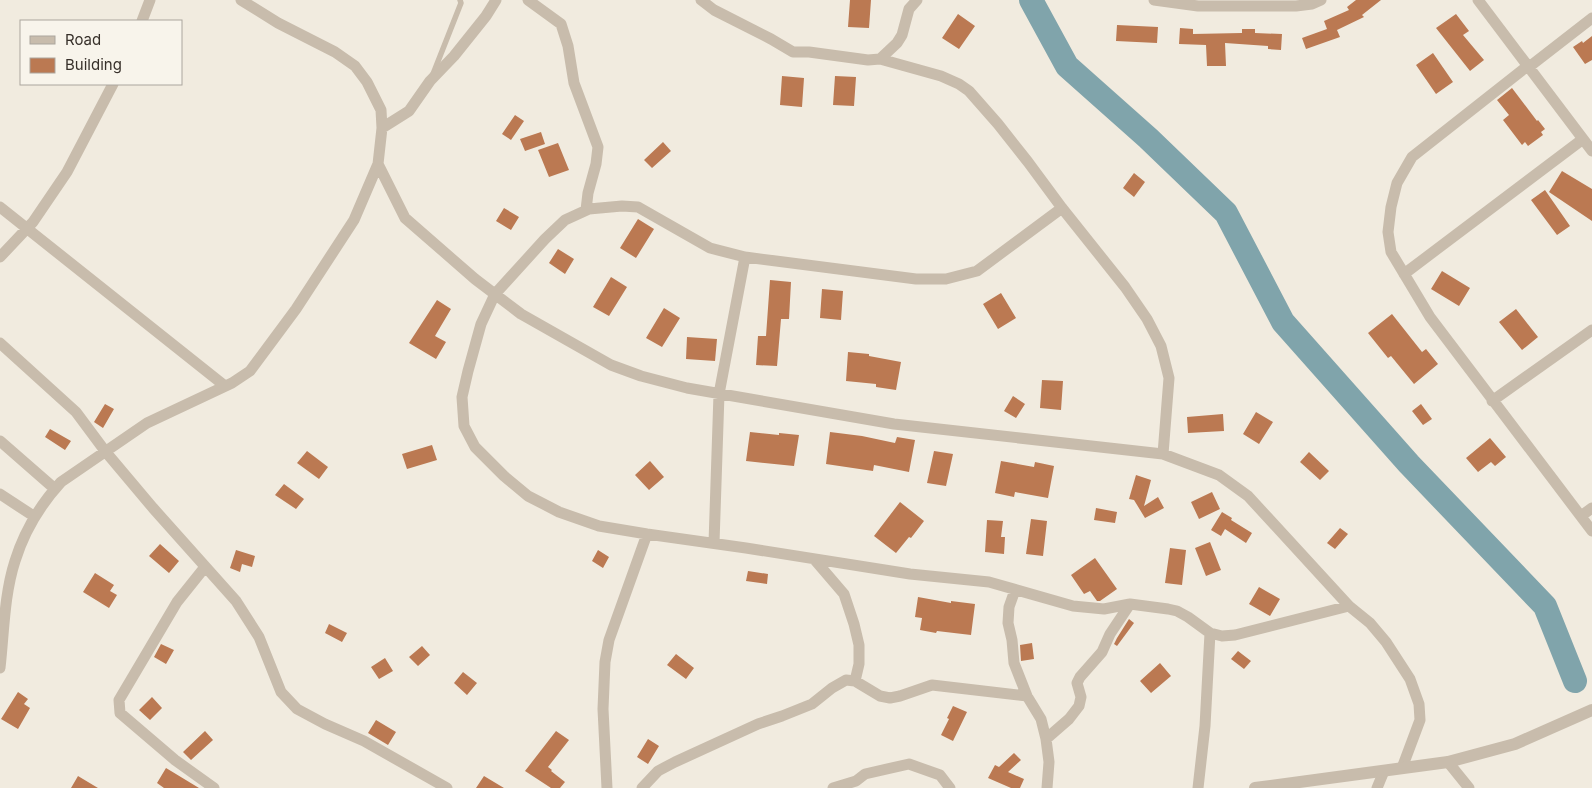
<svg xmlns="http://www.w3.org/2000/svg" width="1592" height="788" viewBox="0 0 1592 788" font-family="Inter,sans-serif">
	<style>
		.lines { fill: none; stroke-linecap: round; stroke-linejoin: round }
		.river { stroke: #80a4ab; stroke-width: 24 }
		.building { fill: #bb7952 }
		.service { stroke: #c8bcac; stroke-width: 5.5 }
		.minor { stroke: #c8bcac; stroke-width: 11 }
		.tertiary { stroke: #c8bcac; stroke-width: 12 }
	</style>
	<rect width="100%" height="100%" fill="#f1ebdf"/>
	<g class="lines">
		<!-- river -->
		<path class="river" d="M1031,0L1067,66L1148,138L1226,213L1283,322L1409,464L1545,606L1575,681"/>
	</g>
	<!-- building -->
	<path class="building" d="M850,0H871L869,28L848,27Z
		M1356,0H1381L1362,15L1364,17L1337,30L1340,37L1306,49L1302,38L1327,29L1324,21L1349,10L1347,7Z
		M958,14L975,26L959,49L942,38Z
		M1456,14L1469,31L1463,35L1484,60L1470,71L1436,28Z
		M1117,25L1158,27L1157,43L1116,41Z
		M1180,28L1193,29V34L1242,33V29H1255V33L1282,34L1281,50L1268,49V46L1225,43L1226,66H1207L1206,45L1179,44Z
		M1592,36V60L1585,64L1573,47L1582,41L1583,43Z
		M1433,53L1453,82L1436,94L1416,65Z
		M782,76L804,78L802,107L780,105Z
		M835,76L856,77L854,106L833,105Z
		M1512,88L1537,121L1538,120L1545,129L1541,132L1543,135L1528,146L1525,142L1522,145L1503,120L1509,115L1497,100Z
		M515,115L524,121L511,140L502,134Z
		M541,132L545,144L525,151L520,139Z
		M663,142L671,151L652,168L644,160Z
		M558,143L569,170L549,177L538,150Z
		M1562,171L1592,189V221L1549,192Z
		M1134,173L1145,182L1134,197L1123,188Z
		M1545,190L1570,226L1557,235L1531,200Z
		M504,208L519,217L511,230L496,221Z
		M638,219L654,229L636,258L620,248Z
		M558,249L574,259L565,274L549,263Z
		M1442,271L1470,288L1459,306L1431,289Z
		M611,277L627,287L609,316L593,307Z
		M770,280L791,282L789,319H781L777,366L756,365L758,336H766Z
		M822,289L843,291L841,320L820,318Z
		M1001,293L1016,318L998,329L983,304Z
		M437,300L451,309L435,336L446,342L436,359L409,343Z
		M664,308L680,318L662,347L646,338Z
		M1516,309L1538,337L1522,350L1499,322Z
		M1392,314L1422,352L1426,349L1438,364L1414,384L1391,356L1388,358L1368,333Z
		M687,337L717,339L715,361L686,359Z
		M848,352L869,354V356L901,362L896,390L876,387V384L846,381Z
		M1042,380L1063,381L1061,410L1040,408Z
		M1013,396L1025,404L1016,418L1004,411Z
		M105,404L114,409L103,428L94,422Z
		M1421,404L1432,419L1423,425L1412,411Z
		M1256,412L1273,422L1259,444L1243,434Z
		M1223,414L1224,431L1188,433L1187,417Z
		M50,429L71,441L65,450L45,437Z
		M750,432L779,435V433L799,435L794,466L746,461Z
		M830,432L862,436L895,443L897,437L915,440L909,472L874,465L873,471L826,464Z
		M1490,438L1506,457L1495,466L1491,462L1478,472L1466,458Z
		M432,445L437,460L407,469L402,454Z
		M307,451L328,467L319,479L297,463Z
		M934,451L953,454L946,486L927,483Z
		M1309,452L1329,471L1320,480L1300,462Z
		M650,461L664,477L649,490L635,475Z
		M1001,461L1034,467L1035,462L1054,466L1048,498L1015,492L1014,497L995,493Z
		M1136,475L1151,480L1144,506L1158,497L1164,508L1145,518L1134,500L1129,499Z
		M284,484L304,499L296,509L275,495Z
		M1212,492L1220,509L1199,519L1191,502Z
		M900,502L924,521L911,538L909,537L896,553L874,536Z
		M1096,508L1117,512L1115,523L1094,520Z
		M1222,512L1232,518L1231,520L1252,533L1246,543L1225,529L1221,536L1211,530Z
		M1031,519L1047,521L1043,556L1026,554Z
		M987,520L1003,521L1001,537H1005L1004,554L985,552Z
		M1340,528L1348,534L1335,549L1327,543Z
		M1210,542L1221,570L1206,576L1195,548Z
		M160,544L179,561L169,573L149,556Z
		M1170,548L1186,550L1182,585L1165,583Z
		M236,550L255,556L252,567L242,564L240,572L230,568Z
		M598,550L609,557L603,568L592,561Z
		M1095,558L1117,589L1100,601H1097L1090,591L1084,594L1071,575Z
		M748,571L768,574L767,584L746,581Z
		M95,573L114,585L110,591L117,595L109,608L83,592Z
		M1259,587L1280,599L1270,616L1249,604Z
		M918,597L951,603V601L975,604L971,635L937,631L936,633L920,630L922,618L915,617Z
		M1129,619L1134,623L1117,646L1114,644L1117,638Z
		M329,624L347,633L342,642L325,633Z
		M1032,643L1034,659L1021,661L1020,645Z
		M161,644L174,650L166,664L154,657Z
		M422,646L430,655L418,666L409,657Z
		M1238,651L1251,661L1244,669L1231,659Z
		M676,654L694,668L686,679L667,665Z
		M385,658L393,671L379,679L371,667Z
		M1160,663L1171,676L1151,693L1140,681Z
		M463,672L477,683L467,695L454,683Z
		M18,692L28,699L24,704L30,708L18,729L1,719Z
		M152,697L162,708L150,720L139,710Z
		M953,706L967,712L953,741L941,735L949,719L947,718Z
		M376,720L396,732L388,745L368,733Z
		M205,731L213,740L191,760L183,752Z
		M556,731L569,740L548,767L552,770L551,771L565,782L560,788H551L525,771Z
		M648,739L659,746L648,764L637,757Z
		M1014,753L1021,760L1008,772L1024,779L1020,788H1011L988,778L995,765L999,767Z
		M166,768L171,771L199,788H164L157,783Z
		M78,776L98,788H71Z
		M484,776L504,788H476Z"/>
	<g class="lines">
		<!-- service -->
		<path class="service" d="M433,74L461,3L460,0"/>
		<!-- minor -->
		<path class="minor" d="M241,0L278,23L335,52L355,66L367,82L381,110L382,128L378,164L405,218L475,279L521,314L611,365L641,376L687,388L894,424L1163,454L1219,475L1248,496L1349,606L1370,623L1386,642L1410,679L1419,704L1420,720L1402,768
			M528,0L561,24L568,46L574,83L598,147L596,164L588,193L586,210
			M701,0L714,10L771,39L793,52H809L868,60L880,59L941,76L959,84L969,91L998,124L1028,162L1062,208L1125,287L1147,319L1161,346L1169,378L1163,454
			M1154,0L1198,6H1296L1312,4L1321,0
			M1478,0L1592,151
			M1592,18L1529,67L1525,68L1412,157L1397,183L1391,207L1388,232L1391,252L1430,317L1592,531
			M142,21L150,0
			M880,59L897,43L902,35L909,9L917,0
			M382,128L409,111L430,81L454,56L486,16L496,0
			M0,207L225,386
			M1062,208L977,271L946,279H916L745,257L710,248L638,207L622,206L589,209L565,220L545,239L495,294L481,324L468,371L462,397L464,426L475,447L504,476L528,496L559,512L599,526L647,534L746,548L910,574L989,582L1073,606L1104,609L1130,604L1168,609L1177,611L1188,617L1210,633L1222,636L1235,635L1349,606
			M0,257L33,222L67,172L113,84
			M1404,274L1583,139
			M0,343L76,412L105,451L153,508L236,601L259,637L281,692L297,709L325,724L364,741L447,788
			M1492,401L1592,330
			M0,441L55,489
			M0,494L35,517
			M1581,516L1592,508
			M714,543L719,394L745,257
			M814,559L844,594L854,624L859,645V664L855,681
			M205,567L177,602L119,700L120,713L175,760L214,788
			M1015,590L1009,607L1008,623L1012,640L1014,663L1027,696L1041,719L1046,739L1049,762L1047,788
			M0,668C4,633 4,595 15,561C24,532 41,504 61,482L147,423L232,383L250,371L296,309L354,220L378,164
			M1046,739L1069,719L1079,706L1081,697L1077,683L1080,677L1102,652L1110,634L1130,604
			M1448,762L1469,788
			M607,788L603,709L605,662L609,640L647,534
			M642,788L658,771L675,762L758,724L782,716L812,704L832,688L846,680L855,681L880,696L890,698L900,696L932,685L1027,696
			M833,788L856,781L865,774L909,764L940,775L950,788
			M1198,788L1205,726L1210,633
			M1377,788L1384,771"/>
		<!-- tertiary -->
		<path class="tertiary" d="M1255,788L1448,762L1515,744L1592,710"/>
	</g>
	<!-- legend -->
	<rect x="20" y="20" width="162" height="65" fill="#f8f4eb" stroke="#aba69e"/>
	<rect x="30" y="36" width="25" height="8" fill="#c8bcac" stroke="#aba69e"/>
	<text x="65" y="45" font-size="15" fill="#37302a">Road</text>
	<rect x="30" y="58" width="25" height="15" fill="#bb7952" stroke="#aba69e"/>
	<text x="65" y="70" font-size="15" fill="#37302a">Building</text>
</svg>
